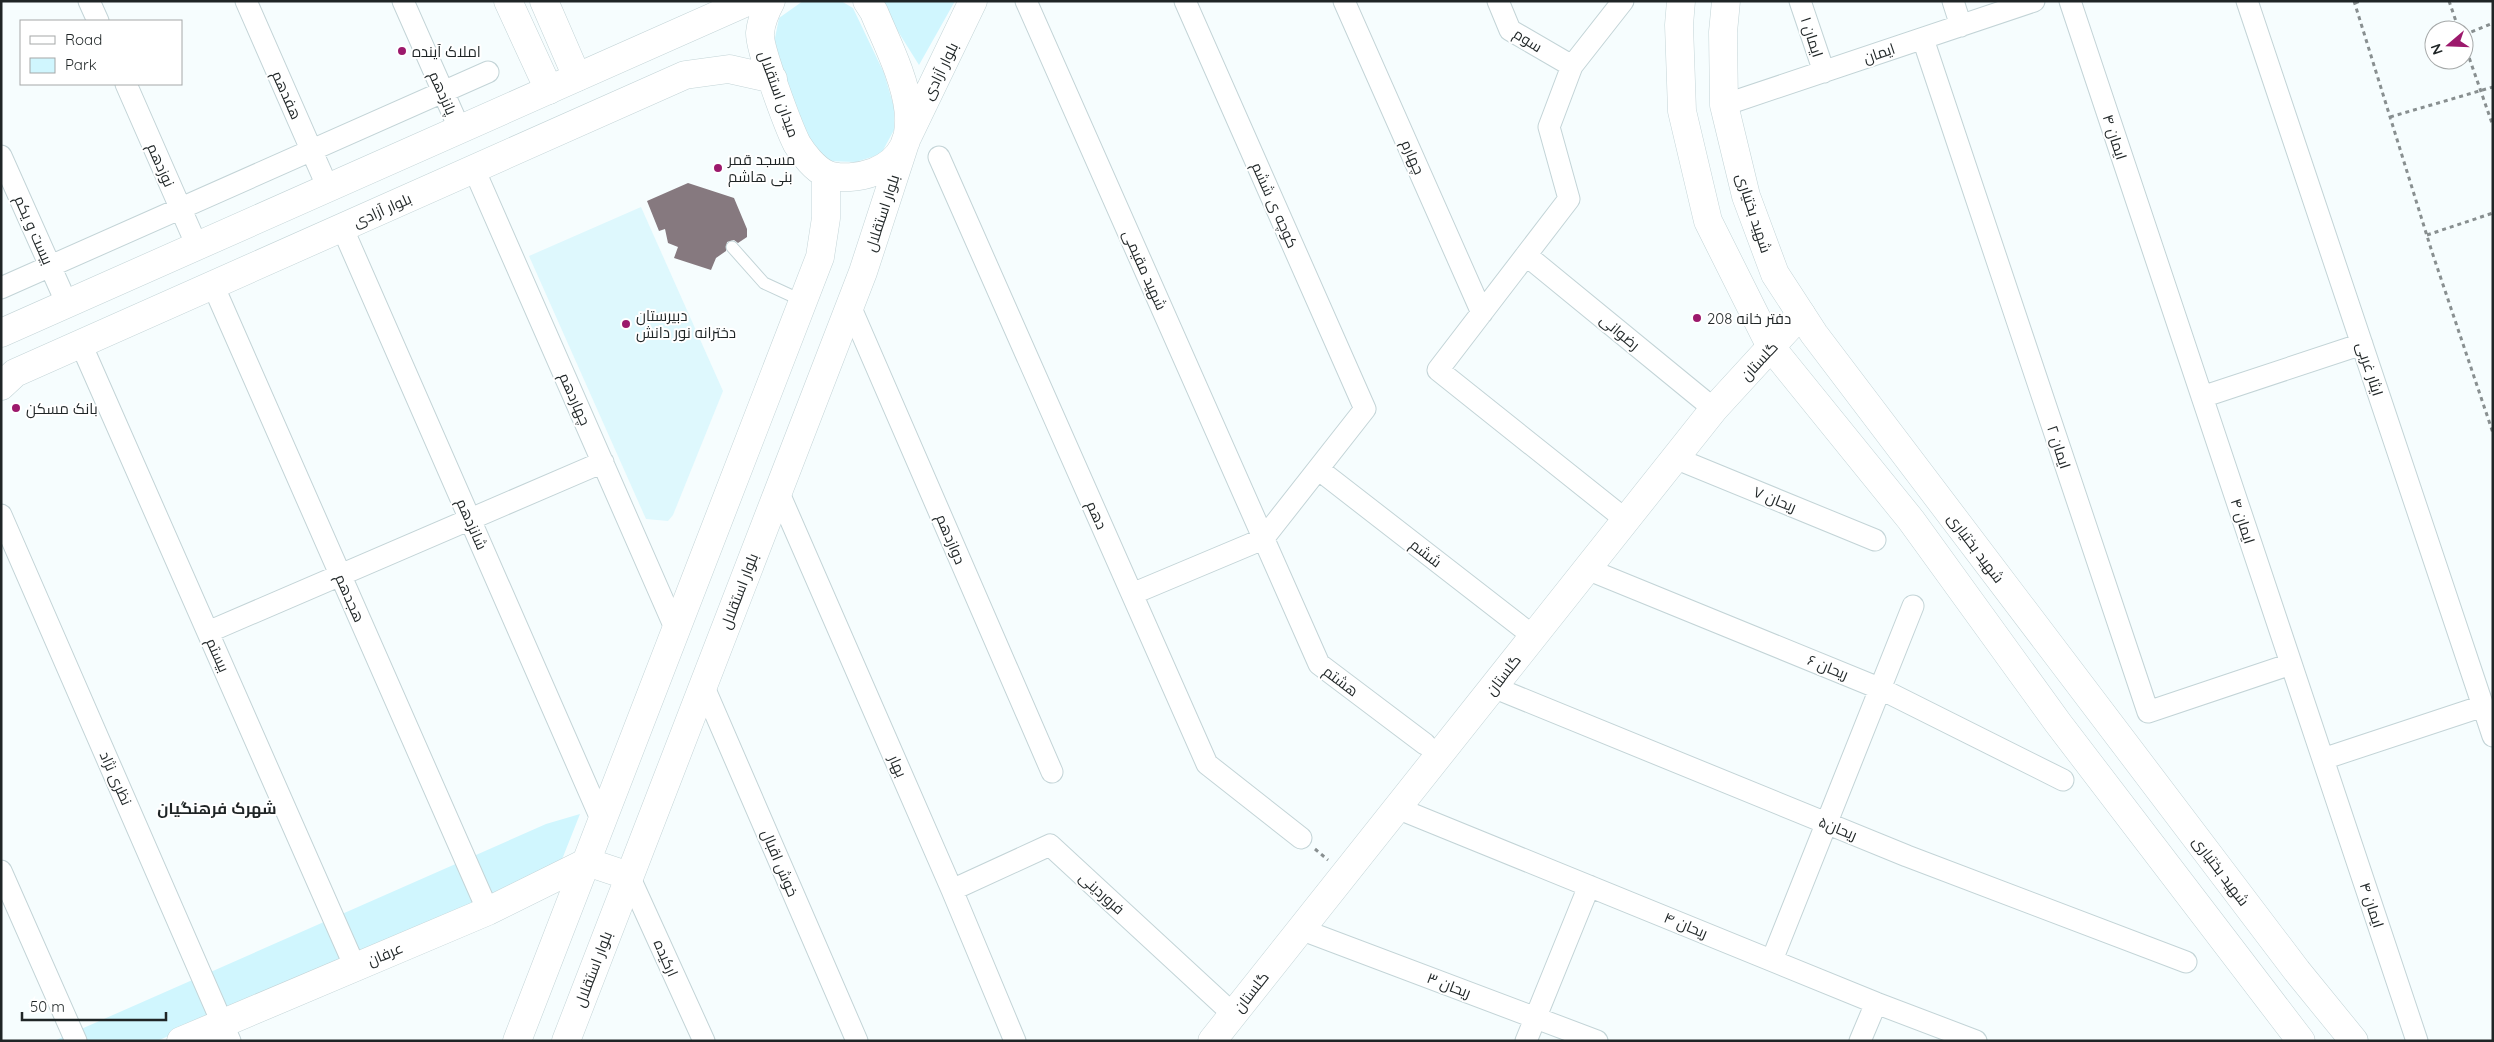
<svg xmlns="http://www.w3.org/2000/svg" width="2494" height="1042" viewBox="0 0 2494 1042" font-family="Quicksand,Cairo,sans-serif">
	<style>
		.built { fill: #def8fd }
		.green { fill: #d0f6fe }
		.building { fill: #86797f }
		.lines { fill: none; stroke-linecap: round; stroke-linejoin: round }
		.service-casing { stroke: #c3d4d7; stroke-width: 13 }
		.minor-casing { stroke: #c3d4d7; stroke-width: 23 }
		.tertiary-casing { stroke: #c3d4d7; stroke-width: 29 }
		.secondary-casing { stroke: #c3d4d7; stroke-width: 29 }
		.path { stroke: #888f90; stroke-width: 3; stroke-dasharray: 4 4; stroke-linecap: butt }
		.service { stroke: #fff; stroke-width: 11 }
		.minor { stroke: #fff; stroke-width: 21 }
		.tertiary { stroke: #fff; stroke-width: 28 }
		.secondary { stroke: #fff; stroke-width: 28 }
		.poi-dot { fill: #9c196c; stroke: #fff; stroke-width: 2 }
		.labels { text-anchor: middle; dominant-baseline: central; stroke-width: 4; stroke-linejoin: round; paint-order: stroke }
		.street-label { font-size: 15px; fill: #1f2526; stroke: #fff }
		.poi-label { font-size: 15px; fill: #1f2526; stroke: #fff; text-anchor: start }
		.neighbourhood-label { font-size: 16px; font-weight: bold; fill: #1f2526; stroke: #fff }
	</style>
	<rect width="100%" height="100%" fill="#f6fdfe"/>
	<!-- built -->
	<path class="built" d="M641,207L723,391L673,515L668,521L646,519L529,256Z"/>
	<!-- green -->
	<path class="green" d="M803,1H841L853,8L884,73L894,107V130L881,154L856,162L826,161L809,138L773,48L779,18Z
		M879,1H955L919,65Z
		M580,814L559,867L157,1041H54L546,824Z"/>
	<!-- building -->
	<path class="building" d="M688,183L734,198L747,229V237L738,243L734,240L727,242L726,251L716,258L711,270L674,258L678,247L668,243L665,229L659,231L647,201Z"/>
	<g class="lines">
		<defs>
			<path id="service" d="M732,247L764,283L803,301"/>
			<path id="minor" d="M89,1L98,21
				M246,1L328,188
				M403,1L460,130
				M1026,1L1319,664L1425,744
				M1344,1L1482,313
				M1498,1L1510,30L1572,66
				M1623,1L1572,66L1549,127L1569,199L1438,370L1626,520
				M1800,1L1824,72
				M1953,1L1961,26
				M2070,1L2417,1041
				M2247,1L2493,736
				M1923,39L2148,712L2291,664
				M126,84L197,246
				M1724,105L2034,1
				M1,156L67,304
				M939,157L1207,764L1301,838
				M474,169L676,630
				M342,227L602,821
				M1526,255L1714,409
				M213,285L488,911
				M1,288L488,72
				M850,306L1052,772
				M81,344L355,967
				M2202,397L2362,344
				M1675,458L1875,540
				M1318,469L1533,636
				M778,491L952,890L1015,1041
				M1,515L230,1041
				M1587,569L1881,689L2063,780
				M1132,594L1263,539L1365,409L1185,1
				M208,632L603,462
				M703,685L857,1041
				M1493,687L1907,856L2186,962
				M2323,759L2483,706
				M1397,808L1876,1003L1976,1041
				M1,871L76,1041
				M629,876L704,1041
				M952,890L1050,845L1233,1014
				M1300,929L1597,1041
				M1772,960L1913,606
				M1526,1041L1589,886
				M1860,1041L1876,1003"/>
			<path id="tertiary" d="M508,1L549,90
				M544,1L577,77
				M181,1041L488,911L587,862
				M1212,1041L1714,409L1801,314"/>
			<path id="secondary" d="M771,1C765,12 761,21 760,33C759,49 789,128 797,144C803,154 815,169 826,174C839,180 861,177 874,172C943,145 892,57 874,12L867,1
				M1681,1L1679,25L1682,111L1708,221L1771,347L1911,520L2058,723L2301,1041
				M1726,1L1723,32L1724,105L1746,196L1775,274L1814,334L2297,971L2354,1041
				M1,333L749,1
				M1,386L15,373L685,75L729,69L773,79
				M587,862L629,876
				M517,1041L820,257L826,218V174
				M566,1041L863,272L906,140L973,1"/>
		</defs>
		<!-- service casing -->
		<use href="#service" class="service-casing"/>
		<!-- minor casing -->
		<use href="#minor" class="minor-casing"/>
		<!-- tertiary casing -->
		<use href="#tertiary" class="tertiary-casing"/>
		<!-- secondary casing -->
		<use href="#secondary" class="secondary-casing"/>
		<!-- path -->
		<path class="path" d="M2354,1L2432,252L2493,433
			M2449,1L2459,30
			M2355,3L2360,1
			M2464,35L2493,23
			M2464,43L2493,126
			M2390,117L2493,87
			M2427,235L2493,213
			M1315,849L1328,860"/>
		<!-- service -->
		<use href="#service" class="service"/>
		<!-- minor -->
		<use href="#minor" class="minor"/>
		<!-- tertiary -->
		<use href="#tertiary" class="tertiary"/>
		<!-- secondary -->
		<use href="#secondary" class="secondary"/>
	</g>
	<!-- markers -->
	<g class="poi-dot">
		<circle cx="402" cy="51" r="5"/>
		<circle cx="718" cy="168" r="5"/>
		<circle cx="1697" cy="318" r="5"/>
		<circle cx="626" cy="324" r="5"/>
		<circle cx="16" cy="408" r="5"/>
	</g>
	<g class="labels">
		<!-- street labels -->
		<g class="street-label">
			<text transform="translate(1812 37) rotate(72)">ایمان ۱</text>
			<text transform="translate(1528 40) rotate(32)">سوم</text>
			<text transform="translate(1879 53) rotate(-19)">ایمان</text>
			<text transform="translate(940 71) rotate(-64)">بلوار آزادی</text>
			<text transform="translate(443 93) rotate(66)">پانزدهم</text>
			<text transform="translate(779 94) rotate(70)">میدان استقلال</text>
			<text transform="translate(287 95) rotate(66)">هفدهم</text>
			<text transform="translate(2115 137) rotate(72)">ایمان ۴</text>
			<text transform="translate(1413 157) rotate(66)">چهارم</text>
			<text transform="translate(161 165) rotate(66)">نوزدهم</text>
			<text transform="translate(1275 205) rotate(66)">کوچه ی ششم</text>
			<text transform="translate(382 210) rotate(-24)">بلوار آزادی</text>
			<text transform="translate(882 213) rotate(-72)">بلوار استقلال</text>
			<text transform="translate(1754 213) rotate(72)">شهید بختیاری</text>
			<text transform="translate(34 230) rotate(66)">بیست و یکم</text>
			<text transform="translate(1145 270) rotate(66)">شهید مقیمی</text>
			<text transform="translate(1620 332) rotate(40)">رضوانی</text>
			<text transform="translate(1759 361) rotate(-47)">گلستان</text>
			<text transform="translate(2370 369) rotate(72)">ایثار غربی</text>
			<text transform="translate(575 399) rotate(66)">چهاردهم</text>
			<text transform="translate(2059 447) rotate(72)">ایمان ۲</text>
			<text transform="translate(1775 499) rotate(22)">ریحان ۷</text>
			<text transform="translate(1097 515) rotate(66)">دهم</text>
			<text transform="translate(2243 521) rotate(72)">ایمان ۴</text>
			<text transform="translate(472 524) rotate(66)">شانزدهم</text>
			<text transform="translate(951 539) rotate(67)">دوازدهم</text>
			<text transform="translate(1976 548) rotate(53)">شهید بختیاری</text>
			<text transform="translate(1426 553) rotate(38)">ششم</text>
			<text transform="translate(739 591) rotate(-69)">بلوار استقلال</text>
			<text transform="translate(350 598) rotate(66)">هجدهم</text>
			<text transform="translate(218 655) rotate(66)">بیستم</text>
			<text transform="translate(1828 667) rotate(22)">ریحان ۶</text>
			<text transform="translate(1503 675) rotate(-52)">گلستان</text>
			<text transform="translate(1341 681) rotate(37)">هشتم</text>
			<text transform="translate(898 766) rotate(66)">بهار</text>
			<text transform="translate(116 778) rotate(66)">نظری نژاد</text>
			<text transform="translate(1838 828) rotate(22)">ریحان۵</text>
			<text transform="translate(780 863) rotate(67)">خوش اقبال</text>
			<text transform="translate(2221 871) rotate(53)">شهید بختیاری</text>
			<text transform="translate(1102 893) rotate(42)">فروردینی</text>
			<text transform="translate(2372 905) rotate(72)">ایمان ۴</text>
			<text transform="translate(1686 925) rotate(22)">ریحان ۴</text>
			<text transform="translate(385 954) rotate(-23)">عرفان</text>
			<text transform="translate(666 958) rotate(66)">ارکیده</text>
			<text transform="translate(593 969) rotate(-69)">بلوار استقلال</text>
			<text transform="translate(1449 985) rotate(21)">ریحان ۳</text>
			<text transform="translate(1251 992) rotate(-52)">گلستان</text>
		</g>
		<!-- poi labels -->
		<g class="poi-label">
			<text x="412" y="51">املاک آینده</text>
			<text x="728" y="159">مسجد قمر<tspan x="728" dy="17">بنی هاشم</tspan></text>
			<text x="636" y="315">دبیرستان<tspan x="636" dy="17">دخترانه نور دانش</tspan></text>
			<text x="1707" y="318">دفتر خانه 208</text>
			<text x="26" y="408">بانک مسکن</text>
		</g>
		<!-- neighbourhood labels -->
		<g class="neighbourhood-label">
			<text x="217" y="808">شهرک فرهنگیان</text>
		</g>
	</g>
	<!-- border -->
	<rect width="2494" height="1042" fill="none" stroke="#1f2526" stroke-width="5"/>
	<!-- legend -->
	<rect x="20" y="20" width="162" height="65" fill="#ffffff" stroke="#a5a8a8"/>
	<rect x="30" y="36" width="25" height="8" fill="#ffffff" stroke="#a5a8a8"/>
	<text x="65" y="45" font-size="15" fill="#1f2526">Road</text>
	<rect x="30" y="58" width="25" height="15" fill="#d0f6fe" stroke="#a5a8a8"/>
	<text x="65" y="70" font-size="15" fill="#1f2526">Park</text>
	<!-- north arrow -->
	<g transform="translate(2449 45) rotate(251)"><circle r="24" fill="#ffffff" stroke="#a5a8a8"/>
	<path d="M0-4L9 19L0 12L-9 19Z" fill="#9c196c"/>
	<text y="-8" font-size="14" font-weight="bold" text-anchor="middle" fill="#1f2526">N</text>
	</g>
	<!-- scale -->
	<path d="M22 1012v8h144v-8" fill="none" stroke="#1f2526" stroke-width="2.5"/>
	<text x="30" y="1012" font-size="15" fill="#1f2526" stroke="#ffffff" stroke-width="4" paint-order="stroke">50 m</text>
</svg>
